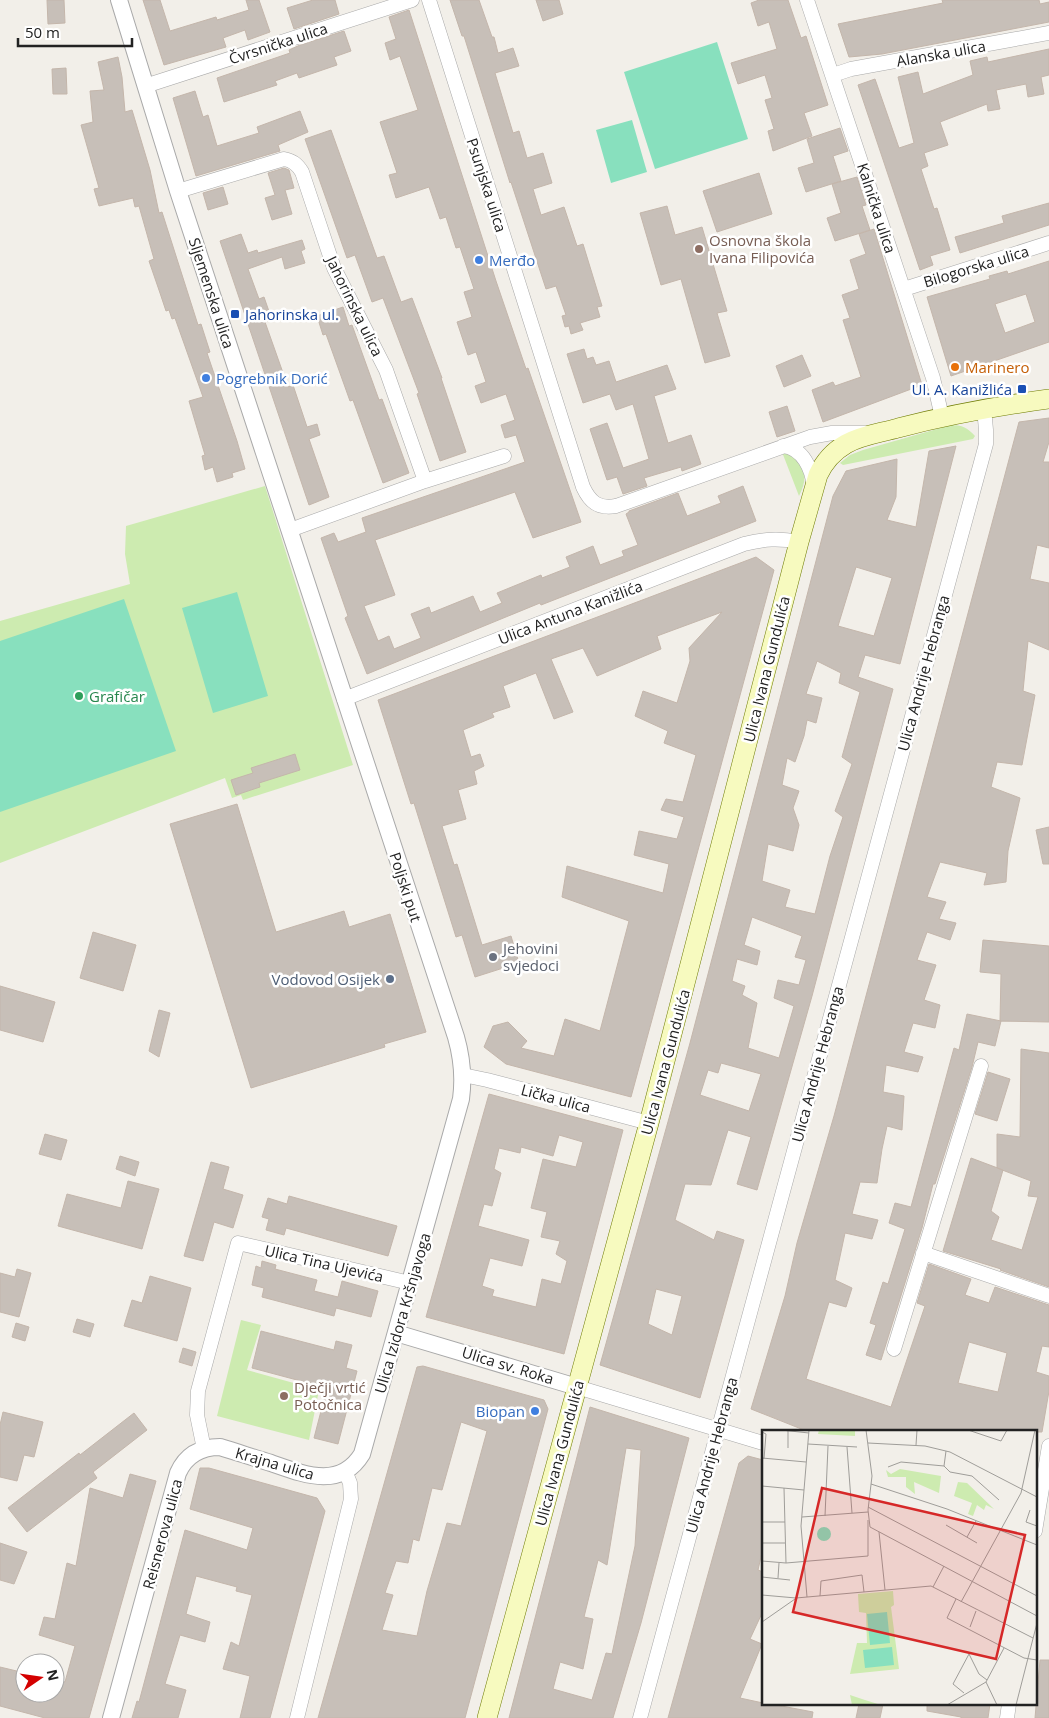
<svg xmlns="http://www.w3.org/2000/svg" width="1049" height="1718" viewBox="0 0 1049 1718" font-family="'Open Sans',sans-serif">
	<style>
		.grass { fill: #cdebb0 }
		.pitch { fill: #88e0be }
		.building { fill: #c7bfb8; stroke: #c4b6ab; fill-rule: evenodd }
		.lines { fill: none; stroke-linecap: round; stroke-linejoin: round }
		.minor-casing { stroke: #a9a9a9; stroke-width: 15 }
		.tertiary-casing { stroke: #a9a9a9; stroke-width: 18 }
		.secondary-casing { stroke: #707d05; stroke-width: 20 }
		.minor { stroke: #fff; stroke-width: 14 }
		.tertiary { stroke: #fff; stroke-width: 16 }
		.secondary { stroke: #f7fabf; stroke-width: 19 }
		.education-dot { fill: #8d6e63; stroke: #fff; stroke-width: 2 }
		.shop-dot { fill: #3f7fe0; stroke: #fff; stroke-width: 2 }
		.transit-dot { fill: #1a4fb4; stroke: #fff; stroke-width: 2 }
		.food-dot { fill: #e8710a; stroke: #fff; stroke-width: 2 }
		.leisure-dot { fill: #2e9e5b; stroke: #fff; stroke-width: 2 }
		.worship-dot { fill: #6b7280; stroke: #fff; stroke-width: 2 }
		.service-dot { fill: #5c6f8a; stroke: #fff; stroke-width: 2 }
		.labels { text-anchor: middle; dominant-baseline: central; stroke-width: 5; stroke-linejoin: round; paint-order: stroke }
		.street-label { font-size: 15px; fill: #222; stroke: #fff }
		.education-label { font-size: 15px; fill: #785e54; stroke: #fff; text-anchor: start }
		.shop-label { font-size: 15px; fill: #366cbe; stroke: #fff; text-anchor: start }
		.transit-label { font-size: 15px; fill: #164399; stroke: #fff; text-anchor: start }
		.food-label { font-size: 15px; fill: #c56008; stroke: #fff; text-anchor: start }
		.leisure-label { font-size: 15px; fill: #27864d; stroke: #fff; text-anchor: start }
		.worship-label { font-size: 15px; fill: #5b616d; stroke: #fff; text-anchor: start }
		.service-label { font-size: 15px; fill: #4e5e75; stroke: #fff; text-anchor: end }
		.inset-road { fill: none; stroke: #9f9d99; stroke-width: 1 }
		.view { fill: #d62828; fill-opacity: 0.15; stroke: #d62828; stroke-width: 2.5 }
		.inset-edge { fill: none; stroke: #222; stroke-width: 2.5 }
	</style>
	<rect width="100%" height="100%" fill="#f2efe9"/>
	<!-- grass -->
	<path class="grass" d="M951,425C962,425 968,428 975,436L973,439L843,465L840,463L850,455L863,450Z
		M782,452C805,460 810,474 799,496Z
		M265,486L353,765L243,800L241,795L232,798L225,778L0,863V621L130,584L125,554L126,526Z
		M241,1320L261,1325L247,1370L319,1390L309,1440L217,1416Z"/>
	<!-- pitch -->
	<path class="pitch" d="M717,42L748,139L655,169L624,72Z
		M632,120L647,172L611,183L596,130Z
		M237,592L268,696L213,713L182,608Z
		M124,599L176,751L0,812V641Z"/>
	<!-- building -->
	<path class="building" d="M47,0H64L65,23L48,24Z
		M143,0H160L170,31L216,17L217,20L249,10L246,0H259L270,32L248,40L245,30L223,38L226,47L164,65Z
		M313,0H335L339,14L294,29L287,8Z
		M450,0H479L492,37H494L498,53L513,48L519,66L495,73L513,133L519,131L527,158L543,153L552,183L533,189L541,215L564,207L577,246L583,244L602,306L597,307L600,317L580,323L583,330L571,334L569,326L565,327L562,316L566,315L556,286L546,289L511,182L510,183L464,36H462Z
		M536,0H559L563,14L543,21Z
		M759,0H788L801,38L806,36L828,105L804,113L812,136L773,151L768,131L774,129L765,100L772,98L765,75L738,84L731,63L777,49L769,22L758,26L751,3Z
		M942,0H1039L1040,4L1049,2V22L882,54L849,57L838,24L943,3Z
		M409,10L496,281L526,369L528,368L581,522L533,538L515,492L375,540L395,595L364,606L378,641L389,636L394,649L421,638L411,614L429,607L431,613L473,596L480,612L502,603L497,593L541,575L542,578L570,567L566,557L593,546L600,565L624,556L622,551L638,545L626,514L629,512V511L678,493L687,516L721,503L718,496L743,486L756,521L541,605L540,603L367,674L345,618L348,616L321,538L334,533L338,542L366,532L362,518L525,462L516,435L505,438L501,425L515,420L506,394L481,403L475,386L486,382L476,352L468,355L457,322L472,317L464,292L474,289L460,247L456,248L446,217L440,219L429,187L396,198L389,175L397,173L380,122L418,110L400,56L390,60L385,43L396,39L389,17Z
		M344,31L351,51L334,57L337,65L299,78L297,73L275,81L277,85L224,102L217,78L290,53L289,50L300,45Z
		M1049,49V75L1041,77L1044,94L1028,97L1026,84L996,90L1000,109L988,111L987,104L940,122L948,145L924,153L928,166L921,169L934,209L937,208L950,250L930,256L933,265L920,270L858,85L875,79L899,148L914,143L898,77L918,72L923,94L973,75L970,61L987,57L988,62Z
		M118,57L122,77L125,112L132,110L150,170L159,213L162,212L198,325L201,324L210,352L207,353L237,441L245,469L232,473L233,477L217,482L213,467L205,470L202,456L205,455L189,401L203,397L175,318L172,319L169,310L166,311L160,293L149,261L154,259L139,206L135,207L133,198L99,206L94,189L99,188L81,125L93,122L90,91L104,90L98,62Z
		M66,68L67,94H53L52,69Z
		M195,91L203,117L208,115L217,146L259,133L257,127L300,111L308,132L278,145L280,151L196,176L173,98Z
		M840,128L848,151L833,156L841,181L806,192L798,168L814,163L807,139Z
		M331,130L377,258L384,256L401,302L412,298L442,378H441L466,452L440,461L417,394L419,393L383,298L372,302L355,255L347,258L305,139Z
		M284,168L289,170L294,188L285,190L292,214L272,220L265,198L275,195L268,173Z
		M759,173L772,214L717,232L703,191Z
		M857,177L866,205L862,206L870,230L835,241L827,218L841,213L832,184Z
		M223,187L228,204L208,210L203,193Z
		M1049,203V225L960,253L955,237L1004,223L1002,216Z
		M667,206L675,235L702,227L727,311L717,313L730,356L705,363L681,279L661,285L640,213Z
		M874,229L922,385L823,422L812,390L833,382L835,386L861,377L843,320L850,318L842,295L859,289L850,260L866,254L859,234Z
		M241,234L248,253L257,250L258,253L302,240L305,249L301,251L305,263L285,269L282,257L248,269L259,299L264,297L272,320L265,322L288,387L293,385L307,427L317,424L320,435L309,439L329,497L309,505L220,241Z
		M1049,261V342L951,376L927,297L990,279L989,276L1007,271L1008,274ZM1026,294L1035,322L1005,333L995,304Z
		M343,307L349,326L352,325L379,400L382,399L409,473L383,483L353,400L350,401L326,334L323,335L317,316Z
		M584,349L587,359L593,357L596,365L609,361L616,382L667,365L676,389L654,396L668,443L691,435L701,464L682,471L681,467L644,478L647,486L623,494L617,477L607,480L590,429L607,423L623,468L649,459L633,404L616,410L610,394L583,403L567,354Z
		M802,355L811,376L784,387L776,366Z
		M787,406L795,431L777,437L769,412Z
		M1049,418V442L1043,462H1049V548L1037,545L1030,579L1049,583V650L1028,641L1023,691L1035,695L1022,765L997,762L991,787L1020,798L1008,851L1006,882L984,885L987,873L940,862L927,897L946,902L939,919L956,923L950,940L927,932L917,960L936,965L924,1000L940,1005L935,1028L913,1023L904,1052L923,1057L918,1072L886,1065L883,1092L904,1096L902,1130L887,1126L882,1149L877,1183L860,1182L852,1214L878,1220L872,1239L845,1233L835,1280L852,1288L846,1307L829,1302L806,1379L891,1407L925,1306L917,1303L929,1264L971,1279L965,1295L989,1303L995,1287L1049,1305V1347L1042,1346L1036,1372L1049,1376V1391L1042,1432H809L751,1409L785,1296L797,1243L834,1116L1019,422ZM969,1342L1007,1353L998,1392L958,1383Z
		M956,446L900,664L865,655L858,677L893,689L812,996L757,1190L737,1184L751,1137L728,1130L711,1185L685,1184L675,1220L714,1240L717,1231L744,1240L700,1398L600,1365L690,1043L833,496L846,471L897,459L896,497L887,520L916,527L929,451ZM856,567L892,578L874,636L838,626ZM817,661L841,673L839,683L860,692L842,757L852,764L835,811L843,817L830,856L815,914L785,907L790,890L762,881L768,844L793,851L799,825L793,808L799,791L782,785L787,758L795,762L804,736L807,720L816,723L822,698L806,694ZM752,917L802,936L795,957L806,960L799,985L778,980L774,998L794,1006L779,1058L748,1048L757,1003L742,995L745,986L732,981L737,959L757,965L760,951L744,945ZM721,1063L761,1074L749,1111L700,1095L708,1070L718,1073ZM656,1289L682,1296L672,1335L648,1324Z
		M756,557L774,570L631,1097L506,1064L484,1047L493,1026L508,1022L527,1041L521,1048L554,1056L565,1019L600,1031L629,921L562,897L567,866L663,893L669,864L634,855L639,831L677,839L684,817L661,810L666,799L683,802L696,755L664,743L668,731L635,716L643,691L677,703L690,661L689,648L722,612L657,636L661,649L597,676L583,648L551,659L573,712L554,719L536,673L503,686L510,707L492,713L494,717L463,730L471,757L480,754L484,766L474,771L477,784L458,790L466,819L442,826L454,865L457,864L482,945L511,936L519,963L475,977L462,935L456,937L414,803L411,804L378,700Z
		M295,754L300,770L259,783L260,787L236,795L231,780L253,773L251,768Z
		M237,804L276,932L344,911L349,927L390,914L426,1032L384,1044L385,1047L251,1088L170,824Z
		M1049,827V864H1043L1036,830Z
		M93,932L136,945L123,991L80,978Z
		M983,940L1049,946V1022L1000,1021L1001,974L980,972Z
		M0,986L55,1002L43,1042L0,1030Z
		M159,1010L170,1013L159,1057L149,1051Z
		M967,1014L1001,1021L995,1046L978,1042L972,1067L935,1184H933L922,1228L881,1360L866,1355L876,1325L870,1323L883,1282L888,1284L905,1229L889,1223L895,1203L911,1207L954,1048L959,1050Z
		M1021,1049L1049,1053V1287L1000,1270L1001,1269L943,1251L971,1158L1003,1170L991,1211L999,1217L991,1240L1022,1250L1038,1197L1028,1196L1031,1181L997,1168V1134L1020,1137Z
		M988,1072L1010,1079L997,1121L975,1114Z
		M489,1094L623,1130L564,1354L426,1317ZM559,1135L583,1142L576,1167L543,1159L531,1208L547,1212L541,1237L560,1241L556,1254L567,1261L561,1284L542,1279L536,1307L492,1296L494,1290L482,1286L490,1258L522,1266L529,1240L478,1226L484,1204L492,1206L501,1173L494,1169L499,1148L520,1153L521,1147L553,1156Z
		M45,1134L67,1140L61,1160L39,1154Z
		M120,1156L139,1162L135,1176L116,1169Z
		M211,1162L229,1167L223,1189L243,1195L233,1228L214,1222L203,1261L184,1256Z
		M128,1181L159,1189L142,1249L58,1226L67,1194L121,1208Z
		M289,1196L397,1226L388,1256L286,1228L284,1235L266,1230L269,1219L262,1217L268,1198L287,1204Z
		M262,1261L276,1265L275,1269L317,1280L314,1291L338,1297L342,1281L378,1291L371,1317L336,1308L334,1316L262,1297L264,1288L252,1285L256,1266L261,1268Z
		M17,1269L31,1273L19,1317L0,1312V1273L15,1277Z
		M150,1276L191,1288L177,1341L124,1326L132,1300L142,1303Z
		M77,1319L94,1324L90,1337L73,1332Z
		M16,1323L29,1327L25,1341L12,1337Z
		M261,1331L334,1350L336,1341L352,1345L346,1368L357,1371L338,1444L314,1438L327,1388L252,1368Z
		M183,1348L196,1352L192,1366L179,1362Z
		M423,1366L544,1400L548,1409L465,1718H318L417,1367ZM461,1422L487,1431L461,1526L447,1523L427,1591L417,1636L382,1630L393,1595L385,1593L396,1561L408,1563L413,1539L419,1541L432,1488L442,1490Z
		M590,1407L689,1438L641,1623L613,1718H509ZM626,1448L641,1450L635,1546L612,1654L606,1653L592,1700L553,1689L560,1662L583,1669L593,1619L584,1617L598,1560L607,1565Z
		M3,1412L43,1422L34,1457L24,1455L17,1481L0,1477V1425Z
		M134,1413L147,1430L93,1472L97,1478L27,1532L8,1508L79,1453L80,1455Z
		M748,1456L763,1460V1548L758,1570L763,1572V1611L750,1639L762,1644L740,1698L763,1703V1704H771L813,1712L812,1718H668L739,1463Z
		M200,1468H209L317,1498L325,1511L270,1718H240L250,1676L223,1669L231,1642L239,1646L252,1595L236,1591L237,1587L196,1576L186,1614L210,1622L205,1642L180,1635L165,1684L186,1690L178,1718H132L137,1701L139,1702L185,1530L247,1550L253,1528L190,1509Z
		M130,1474L156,1481L89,1718H45L0,1706V1667L25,1673V1693H55V1679L65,1682L75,1646L39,1635L44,1617L55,1619L67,1563L76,1566L90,1488L123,1498Z
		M0,1543L27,1552L14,1584L0,1580Z
		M1040,1660H1049V1718H1035Z
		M859,1704H883L880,1718H856Z
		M927,1704H990L988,1718H961V1717L927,1711Z"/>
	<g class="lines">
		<defs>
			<path id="minor" d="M429,0L583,487C590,502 598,509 616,506L810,437L832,433H865
				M807,0L933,378L942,417
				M833,75L851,69L1049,33
				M145,86L412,0
				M178,191L284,159C293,161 297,164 302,172L334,268L386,370L425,481L290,530
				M904,289L1049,243
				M783,446C803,448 812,469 814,487
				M425,481L504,456
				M344,699L744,544C764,539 779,538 799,542
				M463,1075L487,1080L649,1123
				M923,1253L1049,1296
				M894,1349L981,1066
				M577,1387L763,1443
				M204,1449L197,1415L198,1391L238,1243L410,1283
				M1035,1531L1049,1446
				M297,1718L351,1499L350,1483L345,1471
				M640,1718L986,444V430L984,408
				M1007,1718L1009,1704"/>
			<path id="tertiary" d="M396,1333L577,1387
				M111,1718L178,1473C186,1455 201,1447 220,1447C237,1452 254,1458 271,1463C303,1474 340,1490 362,1454L461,1099C464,1077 462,1058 456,1037L178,191L119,0"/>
			<path id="secondary" d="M487,1718L649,1123L799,542L818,475C824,462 834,451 846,444C862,435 881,433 898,428C948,415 997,406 1049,399"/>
		</defs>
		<!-- minor casing -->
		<use href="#minor" class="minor-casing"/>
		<!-- tertiary casing -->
		<use href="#tertiary" class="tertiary-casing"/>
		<!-- secondary casing -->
		<use href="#secondary" class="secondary-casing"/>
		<!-- minor -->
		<use href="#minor" class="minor"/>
		<!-- tertiary -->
		<use href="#tertiary" class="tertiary"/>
		<!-- secondary -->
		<use href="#secondary" class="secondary"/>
	</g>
	<!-- markers -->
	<g class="education-dot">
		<circle cx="699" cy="249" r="5"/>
		<circle cx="284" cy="1396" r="5"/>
	</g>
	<g class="shop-dot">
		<circle cx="479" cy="260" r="5"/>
		<circle cx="206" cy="378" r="5"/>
		<circle cx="535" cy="1411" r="5"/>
	</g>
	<g class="transit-dot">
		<rect x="230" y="309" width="10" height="10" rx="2.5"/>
		<rect x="1017" y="384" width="10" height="10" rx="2.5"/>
	</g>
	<circle class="food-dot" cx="955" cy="367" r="5"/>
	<circle class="leisure-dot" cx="79" cy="696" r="5"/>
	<circle class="worship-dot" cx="493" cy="957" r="5"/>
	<circle class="service-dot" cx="390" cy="979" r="5"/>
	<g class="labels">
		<!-- street labels -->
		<g class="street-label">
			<text transform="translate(278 43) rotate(-18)">Čvrsnička ulica</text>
			<text transform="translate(941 53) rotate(-10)">Alanska ulica</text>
			<text transform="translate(487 185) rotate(72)">Psunjska ulica</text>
			<text transform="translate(877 208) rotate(72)">Kalnička ulica</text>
			<text transform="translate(976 266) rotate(-17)">Bilogorska ulica</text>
			<text transform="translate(212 293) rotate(72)">Sljemenska ulica</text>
			<text transform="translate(355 306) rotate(64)">Jahorinska ulica</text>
			<text transform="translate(570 612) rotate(-21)">Ulica Antuna Kanižlića</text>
			<text transform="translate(766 669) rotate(-76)">Ulica Ivana Gundulića</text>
			<text transform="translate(923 673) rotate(-75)">Ulica Andrije Hebranga</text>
			<text transform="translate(406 887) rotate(72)">Poljski put</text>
			<text transform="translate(665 1062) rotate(-75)">Ulica Ivana Gundulića</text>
			<text transform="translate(817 1064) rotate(-75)">Ulica Andrije Hebranga</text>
			<text transform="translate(556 1098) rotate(15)">Lička ulica</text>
			<text transform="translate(324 1263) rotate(13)">Ulica Tina Ujevića</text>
			<text transform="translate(402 1313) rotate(-74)">Ulica Izidora Kršnjavoga</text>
			<text transform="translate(508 1365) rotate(17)">Ulica sv. Roka</text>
			<text transform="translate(559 1453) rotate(-75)">Ulica Ivana Gundulića</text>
			<text transform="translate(711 1455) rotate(-75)">Ulica Andrije Hebranga</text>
			<text transform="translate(275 1463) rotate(16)">Krajna ulica</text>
			<text transform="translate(162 1534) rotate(-75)">Reisnerova ulica</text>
		</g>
		<!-- education labels -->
		<g class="education-label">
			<text x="709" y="240">Osnovna škola<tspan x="709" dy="17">Ivana Filipovića</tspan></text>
			<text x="294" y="1387">Dječji vrtić<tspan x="294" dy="17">Potočnica</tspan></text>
		</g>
		<!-- shop labels -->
		<g class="shop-label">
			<text x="489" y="260">Merđo</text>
			<text x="216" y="378">Pogrebnik Dorić</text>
			<text x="525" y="1411" text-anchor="end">Biopan</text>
		</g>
		<!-- transit labels -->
		<g class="transit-label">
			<text x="245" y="314">Jahorinska ul.</text>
			<text x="1012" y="389" text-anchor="end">Ul. A. Kanižlića</text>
		</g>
		<!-- food labels -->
		<g class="food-label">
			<text x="965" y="367">Marinero</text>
		</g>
		<!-- leisure labels -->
		<g class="leisure-label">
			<text x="89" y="696">Grafičar</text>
		</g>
		<!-- worship labels -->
		<g class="worship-label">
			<text x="503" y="948">Jehovini<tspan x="503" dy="17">svjedoci</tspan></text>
		</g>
		<!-- service labels -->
		<g class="service-label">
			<text x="380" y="979">Vodovod Osijek</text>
		</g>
	</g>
	<!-- overview -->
	<g transform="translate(762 1430)">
		<rect width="275" height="275" fill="#f2efe9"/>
		<path d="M57,0H93V6L56,4ZM138,39L179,46L177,63L152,52L153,64L144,57V47H126L124,40L129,44ZM196,52L205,53L232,79L224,75L222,80L215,75L211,86L206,84L210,73L192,66ZM131,161L132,175L129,177L137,239L88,244L95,213H105L104,183L97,182L96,164ZM88,265L103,270L119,275H90Z" fill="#cdebb0"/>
		<path d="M55 104a7 7 0 1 1 14 0a7 7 0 1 1-14 0ZM125,182L128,213L108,215L105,184ZM130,217L132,235L103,238L101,220Z" fill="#88e0be"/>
		<path class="inset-road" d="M19,0L47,3M26,0V18M104,0L110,46L106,80L108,97L275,186M206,0L239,11L245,0M0,2L4,4L2,29M106,13L163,16L188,22L275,67M46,14L95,17M154,15L155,0M85,17L90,83M0,28L44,32M182,36L184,21M126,37L139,32L182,36L188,42L210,46L237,70M109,54L185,79L275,115M0,56L42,60M22,58L24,133M106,77L275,166M268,80L264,92L275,96M63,86L66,16M40,87L106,82M0,92H23M184,95L215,113M117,102L123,160M205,107L214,91M0,113H23M0,131L24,133L106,126V90M0,147L28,150M16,148L17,133M171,157L182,136M0,165L34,168L169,156L271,208M58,166L59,151L100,145L102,162M45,167L39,96L47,0M194,169L185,188L262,228L275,230M199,172L259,63L273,0M0,192L33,169M208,197L214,181M224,252L235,275M202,263L191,254L207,224L217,244L225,250M185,275L224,252L242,218M254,275L275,193"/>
		<path class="view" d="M60,58L263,105L234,229L31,182Z"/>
		<rect width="275" height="275" class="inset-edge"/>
	</g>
	<!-- north arrow -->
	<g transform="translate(40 1678) rotate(77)"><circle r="24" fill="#ffffff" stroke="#a7a7a7"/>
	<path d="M0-4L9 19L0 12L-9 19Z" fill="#d40000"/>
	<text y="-8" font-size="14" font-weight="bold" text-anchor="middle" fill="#222222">N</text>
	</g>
	<!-- scale -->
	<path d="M18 38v8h114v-8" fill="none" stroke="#222222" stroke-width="2.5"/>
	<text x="25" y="38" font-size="15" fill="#222222" stroke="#ffffff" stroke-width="4" paint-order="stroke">50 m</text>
</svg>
